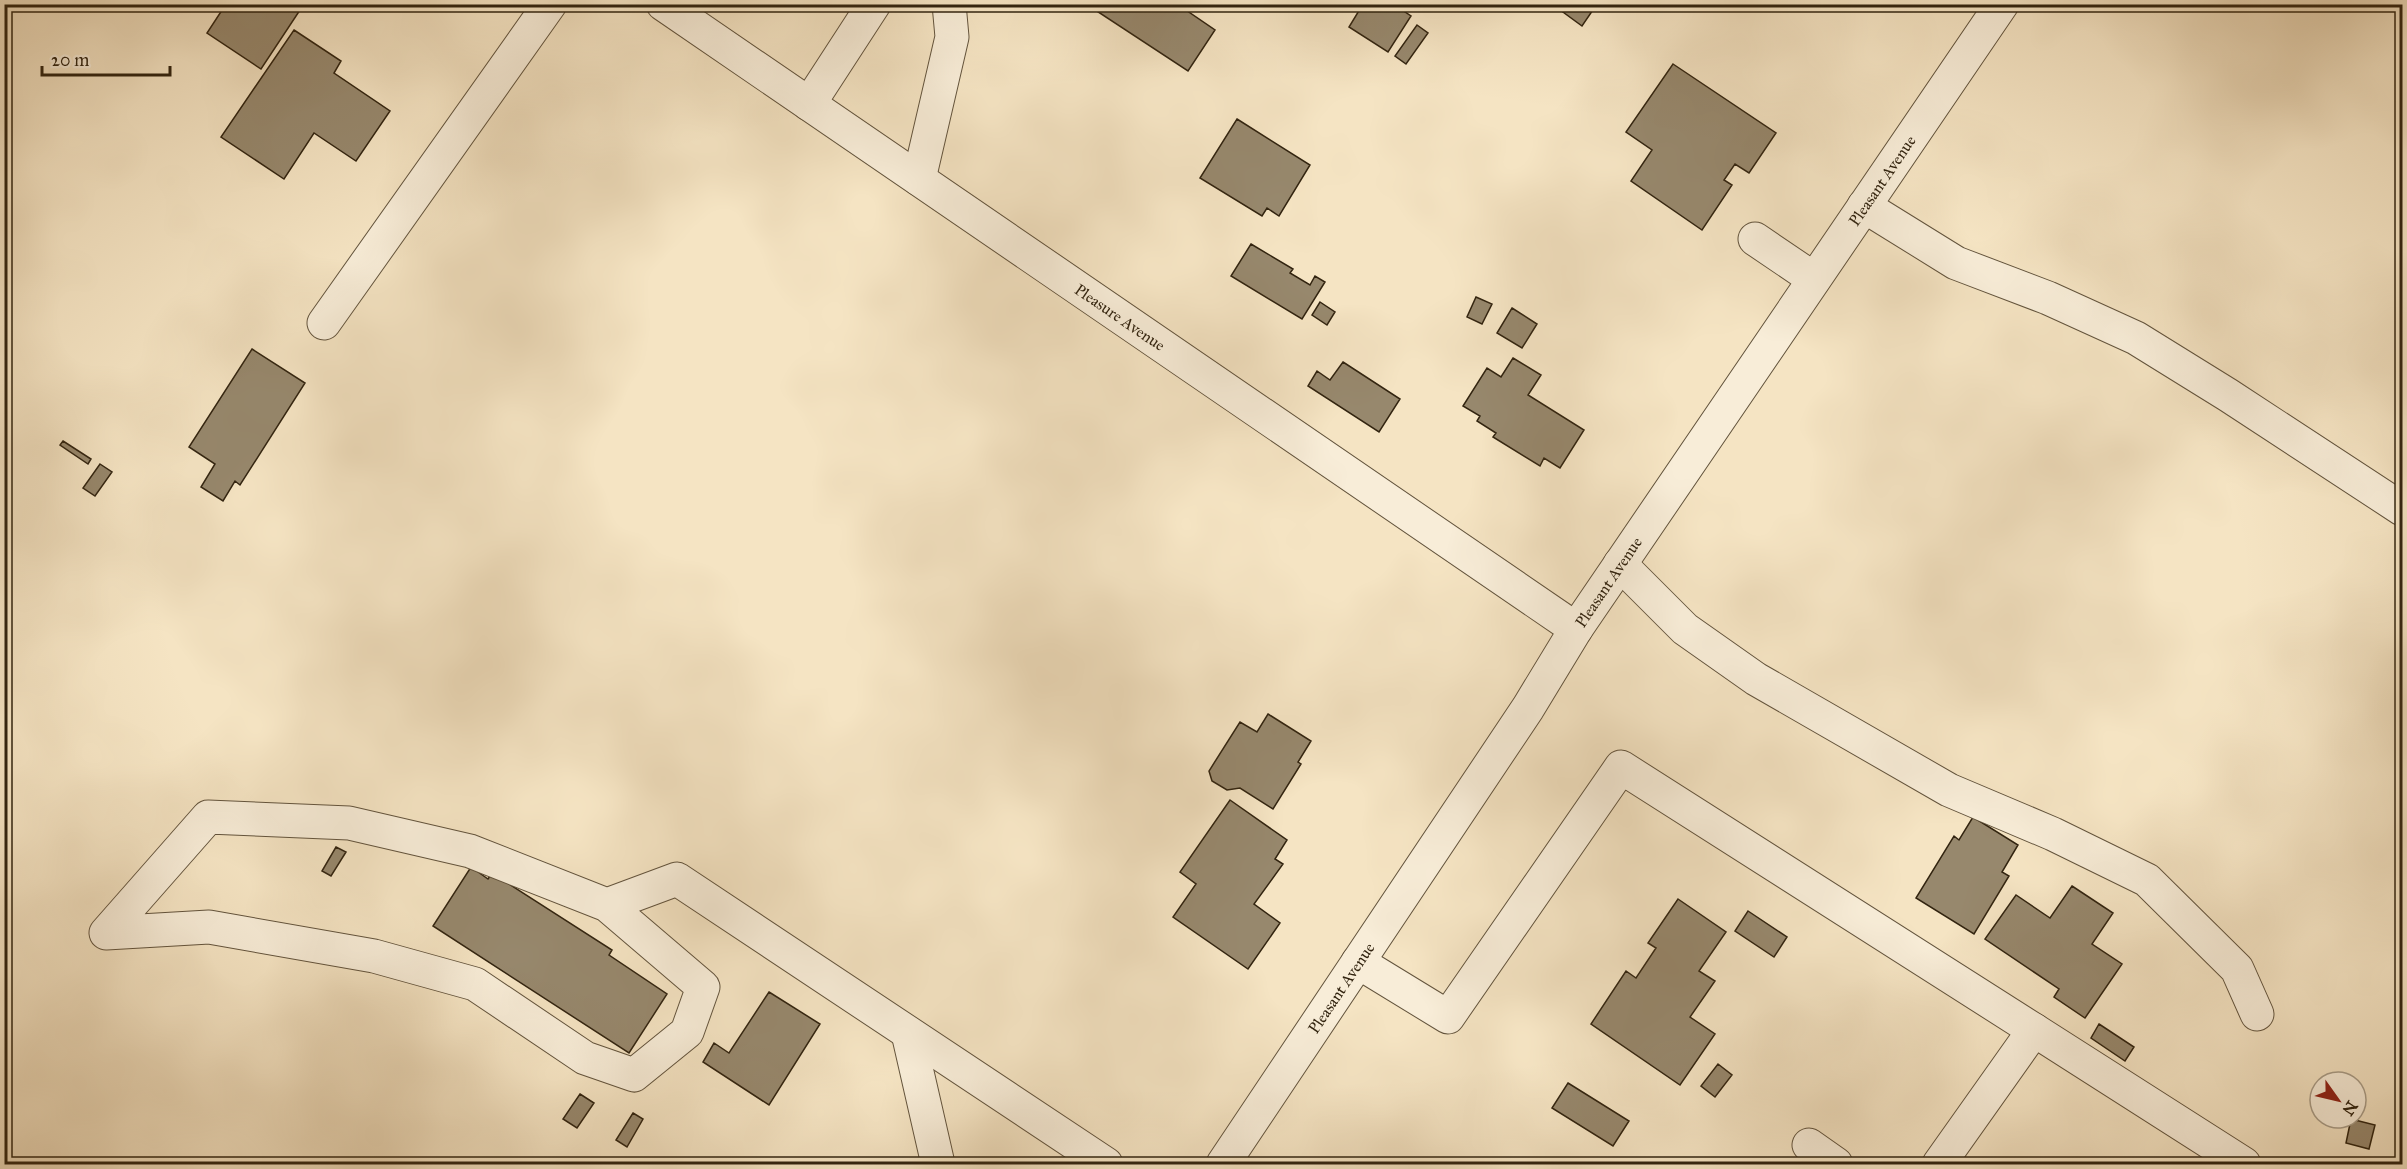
<svg xmlns="http://www.w3.org/2000/svg" width="2407" height="1169" viewBox="0 0 2407 1169" font-family="'IM FELL Great Primer',serif">
	<style>
		.building { fill: #97886d; stroke: #322410; stroke-width: 1.5 }
		.lines { fill: none; stroke-linecap: round; stroke-linejoin: round }
		.minor-casing { stroke: #63543d; stroke-width: 35 }
		.minor { stroke: #f8edd8; stroke-width: 33 }
		.labels { text-anchor: middle; dominant-baseline: central; stroke-width: 5; stroke-linejoin: round; paint-order: stroke }
		.street-label { font-size: 16px; fill: #322410; stroke: #f8edd8 }
	</style>
	<rect width="100%" height="100%" fill="#f5e4c3"/>
	<filter id="stains"><feTurbulence type="fractalNoise" baseFrequency=".00333" numOctaves="4"/><feColorMatrix values="0 0 0 0 .2 0 0 0 0 .09 0 0 0 0 .02 0 0 0 .5 -.17"/></filter>
	<radialGradient id="worn" r=".72"><stop offset=".6" stop-color="#630" stop-opacity="0"/><stop offset="1" stop-color="#630" stop-opacity=".3"/></radialGradient>
	<!-- building -->
	<path class="building" d="M226,4H304L261,69L207,33Z
		M1086,4H1177L1215,30L1188,71Z
		M1363,4H1393L1411,16L1388,52L1349,27Z
		M1552,4H1597L1582,26Z
		M1417,25L1428,33L1406,64L1395,56Z
		M294,30L341,61L334,73L390,111L356,161L314,133L284,179L221,137Z
		M1673,64L1776,133L1749,173L1735,164L1724,180L1732,185L1702,230L1631,181L1652,150L1626,132Z
		M1237,119L1310,165L1279,216L1267,208L1262,216L1200,178Z
		M1251,244L1293,269L1290,273L1310,285L1315,276L1325,282L1302,319L1231,276Z
		M1476,297L1492,304L1482,324L1467,317Z
		M1320,302L1335,312L1327,325L1312,315Z
		M1512,308L1537,324L1522,348L1497,333Z
		M252,349L305,383L240,485L235,481L223,501L201,487L215,464L189,447Z
		M1513,358L1541,375L1528,395L1584,430L1560,468L1544,458L1540,466L1493,437L1496,433L1477,421L1480,416L1463,406L1487,368L1501,377Z
		M1343,362L1400,399L1379,432L1308,386L1317,371L1330,380Z
		M63,441L91,459L88,464L60,445Z
		M100,464L112,472L95,496L83,488Z
		M1268,714L1311,741L1298,762L1301,764L1273,809L1240,788L1227,790L1212,781L1209,771L1240,722L1257,732Z
		M1230,800L1287,840L1275,859L1283,864L1254,904L1280,923L1248,969L1173,917L1196,884L1180,872Z
		M1973,817L2018,845L2002,872L2009,876L1974,934L1916,898L1954,836L1959,840Z
		M336,847L346,852L331,876L322,871Z
		M471,867L488,879L492,873L612,950L609,955L667,994L629,1053L433,926Z
		M2072,886L2113,913L2092,944L2122,964L2085,1018L2054,997L2059,989L1985,939L2016,895L2050,918Z
		M1678,899L1726,932L1699,971L1715,981L1690,1017L1715,1034L1680,1085L1591,1024L1626,971L1636,978L1656,948L1648,943Z
		M1748,911L1787,937L1774,957L1735,931Z
		M769,992L820,1024L769,1105L703,1062L714,1043L729,1053Z
		M2099,1024L2134,1047L2125,1061L2091,1038Z
		M1718,1064L1732,1075L1715,1097L1701,1086Z
		M1568,1083L1629,1121L1613,1146L1552,1108Z
		M580,1094L594,1103L577,1128L563,1119Z
		M633,1113L643,1119L627,1147L616,1140Z
		M2351,1119L2375,1125L2369,1149L2346,1143Z"/>
	<g class="lines">
		<defs>
			<g id="minor">
				<path id="s1" d="M663,4L1576,629"/>
				<path d="M809,104L874,4"/>
				<path d="M919,179L952,37L949,4"/>
				<path d="M1864,206L1956,263L2048,298L2136,338L2228,395L2402,509"/>
				<path d="M1755,239L1814,279"/>
				<path d="M324,323L550,4"/>
				<path d="M1620,564L1685,629L1756,679L1949,790L2053,834L2147,880L2237,969L2257,1014"/>
				<path d="M607,905L703,987L687,1032L634,1075L585,1058L475,984L374,956L209,927L106,933L208,817L349,823L470,851L607,905L677,879L1106,1164"/>
				<path d="M1358,962L1448,1017L1621,767L2034,1030L1939,1164"/>
				<path d="M2034,1030L2244,1164"/>
				<path d="M908,1033L938,1164"/>
				<path d="M1809,1145L1836,1164"/>
				<path id="s2" d="M1223,1164L1528,708L1576,629L2002,4"/>
			</g>
		</defs>
		<!-- minor casing -->
		<use href="#minor" class="minor-casing"/>
		<!-- minor -->
		<use href="#minor" class="minor"/>
	</g>
	<g class="labels">
		<!-- street labels -->
		<g class="street-label">
			<text stroke="none"><textPath href="#s2" startOffset="1184">Pleasant Avenue</textPath></text>
			<text stroke="none"><textPath href="#s1" startOffset="554">Pleasure Avenue</textPath></text>
			<text stroke="none"><textPath href="#s2" startOffset="698">Pleasant Avenue</textPath></text>
			<text stroke="none"><textPath href="#s2" startOffset="212">Pleasant Avenue</textPath></text>
		</g>
	</g>
	<!-- margin -->
	<rect width="2407" height="1169" fill="none" stroke="#f5e4c3" stroke-width="24"/>
	<rect x="6" y="6" width="2395" height="1157" fill="none" stroke="#322410" stroke-width="3"/>
	<rect x="12" y="12" width="2383" height="1145" fill="none" stroke="#322410" stroke-width="1.5"/>
	<!-- north arrow -->
	<g transform="translate(2338 1100) rotate(124)"><circle r="28" fill="#f8edd8" stroke="#a99d88" stroke-width="1.5"/>
	<path d="M0-4.5L10 22L0 15L-10 22Z" fill="#8f2418"/>
	<text y="-9" font-size="16" font-weight="bold" text-anchor="middle" fill="#322410">N</text>
	</g>
	<!-- scale -->
	<path d="M42 66v9h128v-9" fill="none" stroke="#322410" stroke-width="3"/>
	<text x="51" y="66" font-size="18" fill="#322410" stroke="#f8edd8" stroke-width="4.5" paint-order="stroke">20 m</text>
	<rect width="100%" height="100%" filter="url(#stains)"/>
	<rect width="100%" height="100%" fill="url(#worn)"/>
</svg>
